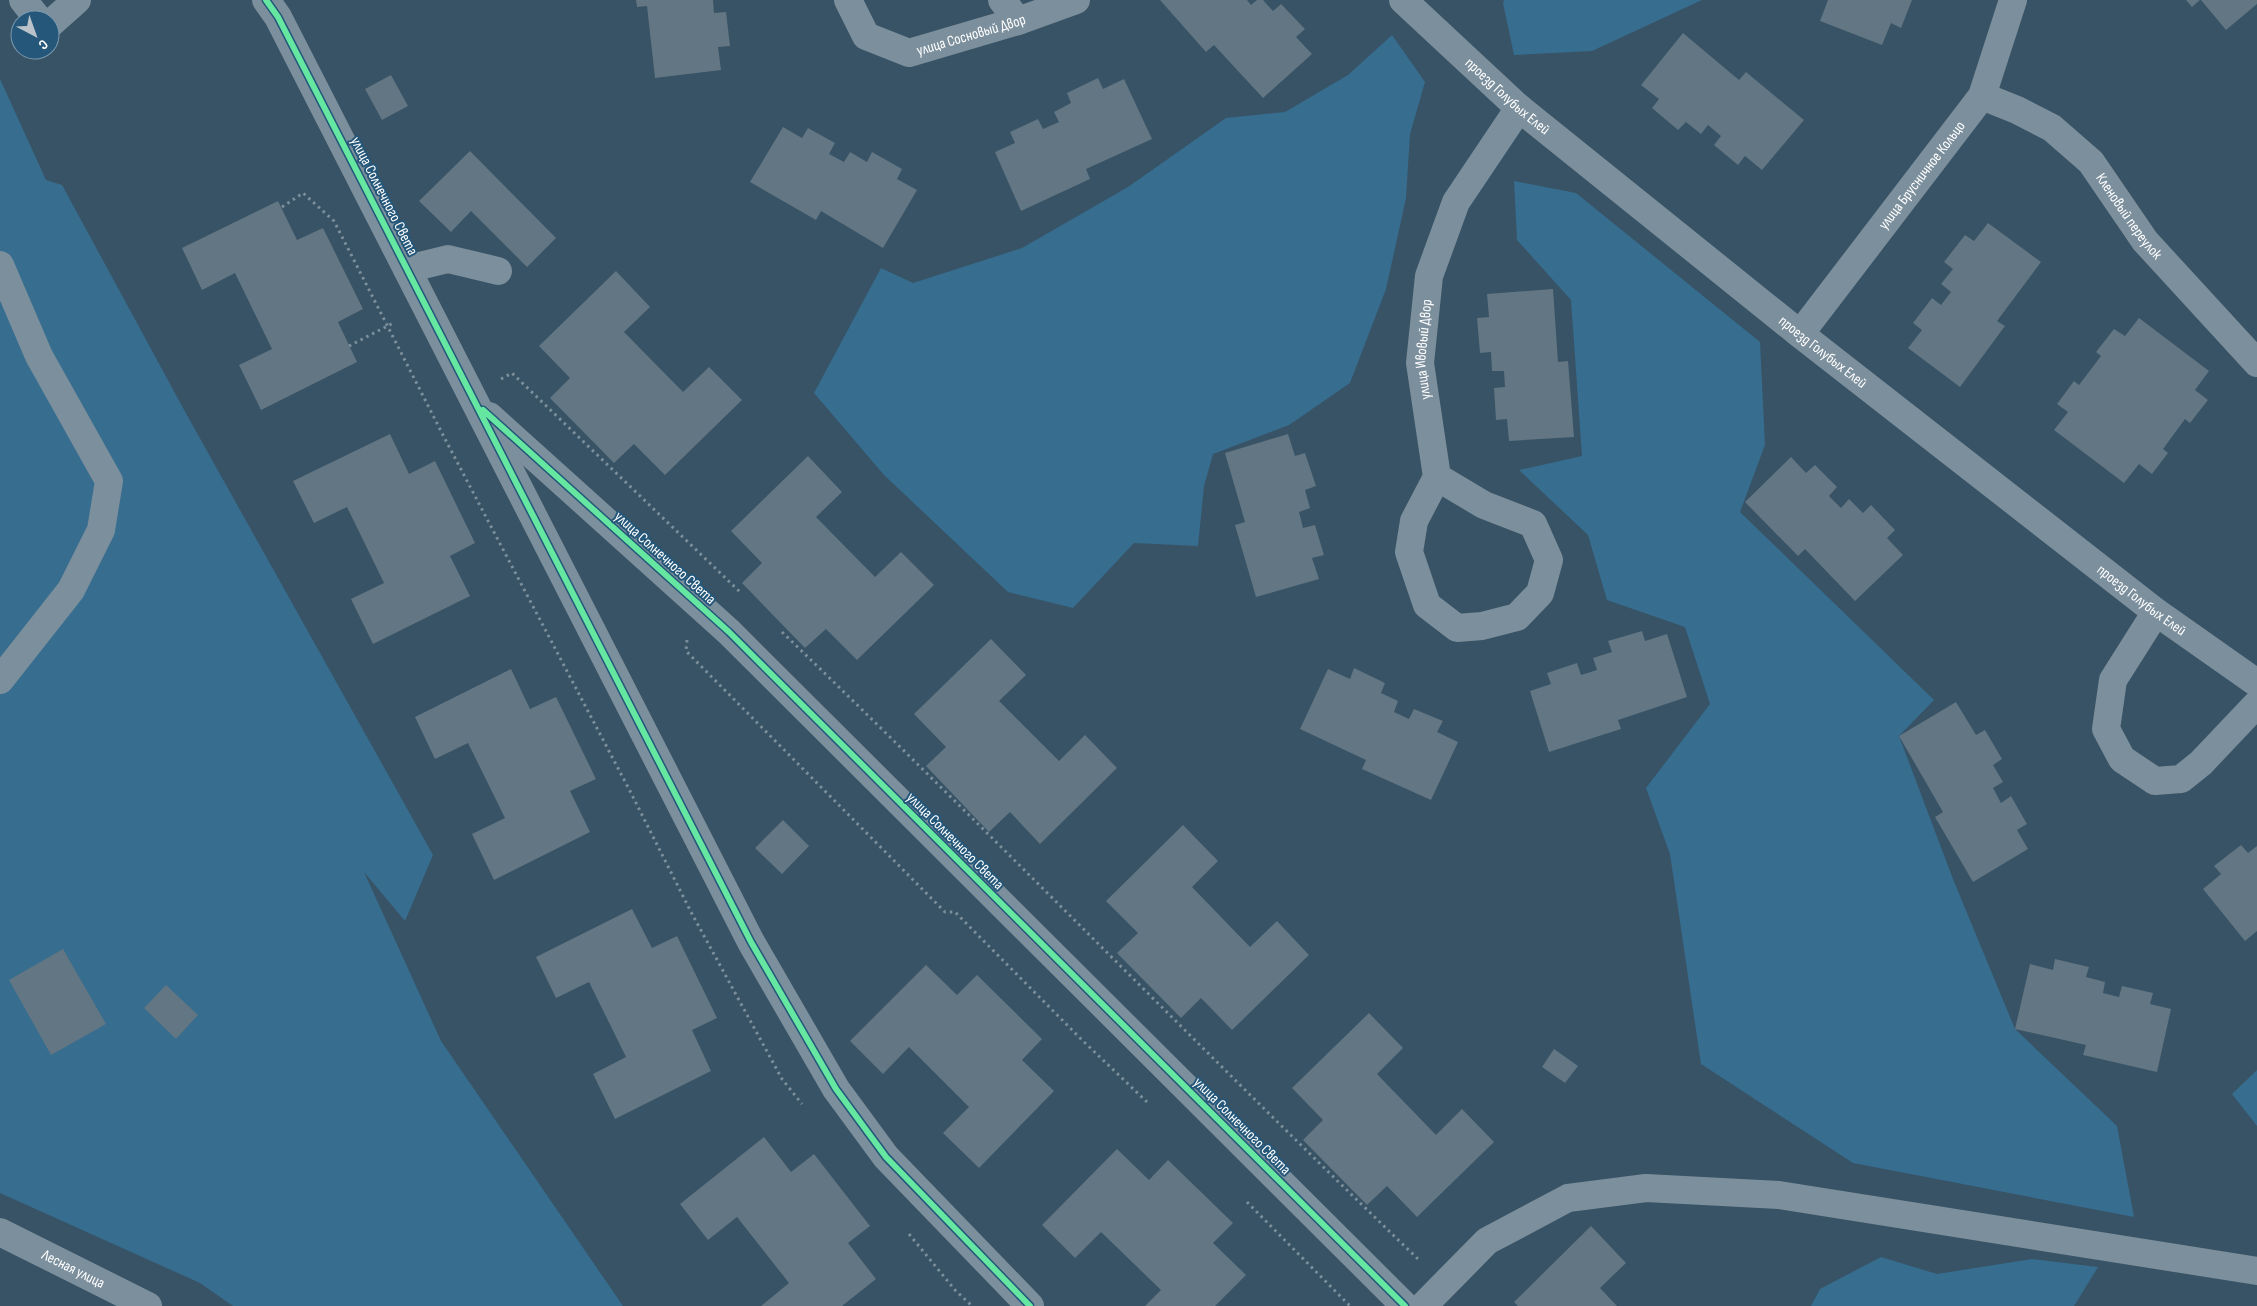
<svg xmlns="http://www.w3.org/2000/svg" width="2257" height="1306" viewBox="0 0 2257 1306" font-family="'Sofia Sans Condensed',sans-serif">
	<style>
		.green { fill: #376d8f }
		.building { fill: #627683 }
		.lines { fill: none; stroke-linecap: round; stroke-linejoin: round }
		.path { stroke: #7c8f9c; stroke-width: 3; stroke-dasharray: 2.5 4; stroke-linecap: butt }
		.minor { stroke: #7c8f9c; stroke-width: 28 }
		.cycleway-casing { stroke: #245779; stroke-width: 9 }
		.cycleway { stroke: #66e7a1; stroke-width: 6 }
		.labels { text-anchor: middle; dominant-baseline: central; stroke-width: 4; stroke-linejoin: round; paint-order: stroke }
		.street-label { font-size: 15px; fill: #fff; stroke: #245779 }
	</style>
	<rect width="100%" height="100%" fill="#385365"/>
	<!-- green -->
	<path class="green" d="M1504,0H1702L1592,51L1514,55L1503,3Z
		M1392,35L1425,82L1410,134L1406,198L1386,289L1350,383L1289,425L1213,454L1204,486L1198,546L1134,543L1073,608L1008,592L884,475L814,393L881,268L913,283L1022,248L1128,187L1226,118L1285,112L1348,75Z
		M0,79L46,180L62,185L188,417L433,855L405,921L364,872L441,1041L623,1306H233L200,1283L0,1193Z
		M1514,181L1576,193L1760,342L1765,445L1740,512L1934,700L1899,736L1953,879L2015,1029L2117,1126L2134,1217L1853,1163L1701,1064L1670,854L1646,788L1710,704L1685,627L1607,600L1588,535L1519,470L1582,456L1571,300L1517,240Z
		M2257,1070V1126L2232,1094Z
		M1881,1257L1937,1274L2032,1259L2098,1267L2074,1306H1811L1820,1289Z"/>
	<!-- building -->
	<path class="building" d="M636,0H713L714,13L726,12L730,46L718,47L721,70L655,78L647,6L637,7Z
		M1160,0H1247L1251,5L1257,0H1263L1273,11L1281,4L1305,29L1296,37L1312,54L1263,98L1214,45L1206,52Z
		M1828,0H1912L1901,28L1891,23L1882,45L1820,21Z
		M2186,0H2200L2192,7Z
		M2201,0H2257V4L2226,30Z
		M1683,33L1739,80L1746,72L1804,120L1762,170L1745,156L1738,165L1714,145L1721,136L1708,125L1701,134L1686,122L1678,130L1652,108L1659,99L1641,85Z
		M391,75L408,106L382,120L365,89Z
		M1098,78L1103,89L1124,79L1152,139L1086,169L1090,179L1021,211L995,152L1015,143L1010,132L1038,119L1043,129L1059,122L1054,112L1071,103L1067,93Z
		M783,127L802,138L808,128L835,143L829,154L844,162L850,152L867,162L872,152L902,169L897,179L917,190L883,248L821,211L816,220L750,182Z
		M470,151L556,238L527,267L471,211L451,232L419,201Z
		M278,201L297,240L323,228L363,309L338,322L357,362L261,410L239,365L272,349L235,273L202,290L182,248Z
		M1988,223L2041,262L1997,321L2005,326L1960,387L1908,348L1922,330L1913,323L1932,298L1941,305L1951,292L1941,284L1953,269L1944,262L1965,235L1974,241Z
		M616,271L650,307L624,332L683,392L709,367L742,400L665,475L634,444L614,463L550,398L570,378L539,346Z
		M1553,289L1558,362L1568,361L1574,437L1509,441L1507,419L1496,420L1494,388L1505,387L1504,371H1492L1491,352L1480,353L1477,318L1489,317L1487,294Z
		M2139,318L2209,371L2195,390L2208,400L2190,423L2185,419L2163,449L2168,453L2152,474L2139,464L2124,483L2054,430L2068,412L2057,404L2074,381L2079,385L2101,356L2096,352L2114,329L2125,336Z
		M390,434L409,474L435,461L475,543L450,556L470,596L373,644L351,599L384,583L347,507L314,523L293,481Z
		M1288,434L1295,456L1305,453L1316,486L1305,490L1310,508L1299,512L1303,528L1315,525L1324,555L1312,558L1319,579L1256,597L1235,525L1245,522L1225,453Z
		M808,456L842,492L816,517L875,577L901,552L934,585L857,660L826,629L805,648L742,583L762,563L731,531Z
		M1791,457L1806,473L1815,465L1837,487L1829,496L1841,508L1849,499L1863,513L1871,505L1895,530L1887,538L1903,555L1855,601L1805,549L1798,556L1745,502Z
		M1642,631L1645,641L1667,634L1687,697L1618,720L1621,729L1549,752L1530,691L1551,684L1547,673L1577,663L1581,675L1597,670L1593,658L1612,652L1608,641Z
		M991,639L1026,675L999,701L1059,761L1085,735L1117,768L1040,844L1010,812L989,832L926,766L946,747L914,714Z
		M1354,668L1385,683L1381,693L1398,701L1394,712L1409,719L1414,709L1443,721L1437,732L1458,742L1431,800L1362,769L1366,760L1300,729L1328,669L1350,679Z
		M511,669L530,709L556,697L596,779L570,791L590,832L494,880L472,834L505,818L468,743L435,759L415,717Z
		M1956,702L1976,735L1985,730L2002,759L1993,765L2003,782L1993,788L2001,803L2011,796L2027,824L2017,830L2028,849L1973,882L1935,817L1943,812L1899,736Z
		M783,820L809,846L782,874L755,848Z
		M1183,825L1218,861L1192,887L1250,947L1277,921L1309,955L1232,1030L1201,998L1181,1018L1117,953L1138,933L1106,901Z
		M2241,845L2248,853L2257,846V931L2245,941L2203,889L2221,874L2214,866Z
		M632,909L652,948L677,936L717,1018L692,1030L711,1071L615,1119L593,1074L626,1057L589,982L556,998L536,957Z
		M63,949L106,1024L51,1055L9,980Z
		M2055,959L2089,967L2086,977L2105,982L2103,993L2119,997L2122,986L2153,993L2150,1004L2171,1009L2157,1072L2083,1055L2086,1045L2015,1029L2030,964L2053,970Z
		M926,965L957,995L977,975L1042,1039L1022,1060L1054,1091L979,1168L943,1133L969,1107L909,1047L883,1074L850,1041Z
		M166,985L198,1015L176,1039L144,1008Z
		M1369,1013L1403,1048L1377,1074L1436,1135L1462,1109L1494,1142L1417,1217L1387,1186L1367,1205L1303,1140L1323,1120L1292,1088Z
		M1554,1049L1578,1066L1565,1083L1542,1067Z
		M764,1137L791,1172L814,1154L870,1226L848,1243L876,1279L842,1306H761L789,1283L737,1217L708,1240L680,1204Z
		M1117,1149L1149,1180L1168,1160L1233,1223L1213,1243L1246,1275L1215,1306H1145L1161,1290L1101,1232L1075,1258L1042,1225Z
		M1591,1226L1626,1263L1600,1288L1617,1306H1518L1514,1302Z"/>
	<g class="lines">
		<!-- path -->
		<path class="path" d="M282,207L303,193L334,221L444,437L631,793L691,912L782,1079L802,1104
			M349,346L395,322
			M501,379L512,373L740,592
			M782,632C997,839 1204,1053 1419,1260
			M687,640L686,651L945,912H955L1081,1039L1147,1102
			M1247,1202L1350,1306
			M909,1234L955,1290L972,1306"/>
		<!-- minor -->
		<g class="minor">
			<path d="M23,0L39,20"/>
			<path d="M266,0L278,17L751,942L836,1089L886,1157L1030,1306"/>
			<path id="s1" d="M848,0L866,36L909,53L1018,21L1076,0"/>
			<path d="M1002,0L1018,21"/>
			<path id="s2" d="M1403,0L1519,108L1800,334L2156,612L2257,683"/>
			<path d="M50,24L77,0"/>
			<path id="s3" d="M1982,96L2017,110L2052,128L2091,162L2145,241L2257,363"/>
			<path d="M0,265L39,356L109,481L101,530L71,590L0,680"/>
			<path d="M407,269L448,259L498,271"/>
			<path id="s4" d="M1800,334L1982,96L2013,0"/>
			<path d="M489,416L729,632L1405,1306"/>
			<path id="s5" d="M1437,477L1484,505L1533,524L1549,560L1540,593L1517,617L1482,626L1457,628L1427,605L1409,552L1414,521L1437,477L1420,363L1429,276L1456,202L1519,108"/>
			<path d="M2156,612L2113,680L2106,729L2122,759L2155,781L2181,779L2201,763L2257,704"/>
			<path id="s6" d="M0,1232L148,1306"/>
			<path d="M1423,1306L1487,1241L1568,1198L1646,1188L1779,1195L2257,1271"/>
		</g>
		<defs>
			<path id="cycleway" d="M266,0L278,17L751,942L836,1089L886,1157L1030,1306
				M483,410L729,632L1405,1306"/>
		</defs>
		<!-- cycleway casing -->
		<use href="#cycleway" class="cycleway-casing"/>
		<!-- cycleway -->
		<use href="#cycleway" class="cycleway"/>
	</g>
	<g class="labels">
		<!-- street labels -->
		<g class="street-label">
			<text stroke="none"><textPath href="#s1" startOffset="151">улица Сосновый Двор</textPath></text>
			<text stroke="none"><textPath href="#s2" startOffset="142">проезд Голубых Елей</textPath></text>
			<text stroke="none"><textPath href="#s4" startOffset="200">улица Брусничное Кольцо</textPath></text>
			<text transform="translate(384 196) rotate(63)">улица Солнечного Света</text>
			<text stroke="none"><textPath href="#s3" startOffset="195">Кленовый переулок</textPath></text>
			<text stroke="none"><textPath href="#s5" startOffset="579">улица Ивовый Двор</textPath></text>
			<text stroke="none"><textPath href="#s2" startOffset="548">проезд Голубых Елей</textPath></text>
			<text transform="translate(665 558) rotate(42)">улица Солнечного Света</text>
			<text stroke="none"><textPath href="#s2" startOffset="952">проезд Голубых Елей</textPath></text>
			<text transform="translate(955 841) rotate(45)">улица Солнечного Света</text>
			<text transform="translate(1242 1126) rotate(45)">улица Солнечного Света</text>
			<text stroke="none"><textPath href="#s6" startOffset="82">Лесная улица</textPath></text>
		</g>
	</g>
	<!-- north arrow -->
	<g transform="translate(35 35) rotate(139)"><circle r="24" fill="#245779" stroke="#7c9aaf"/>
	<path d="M0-4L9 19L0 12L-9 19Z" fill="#b9c3c9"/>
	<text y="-8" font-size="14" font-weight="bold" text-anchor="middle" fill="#ffffff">С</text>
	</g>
</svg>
